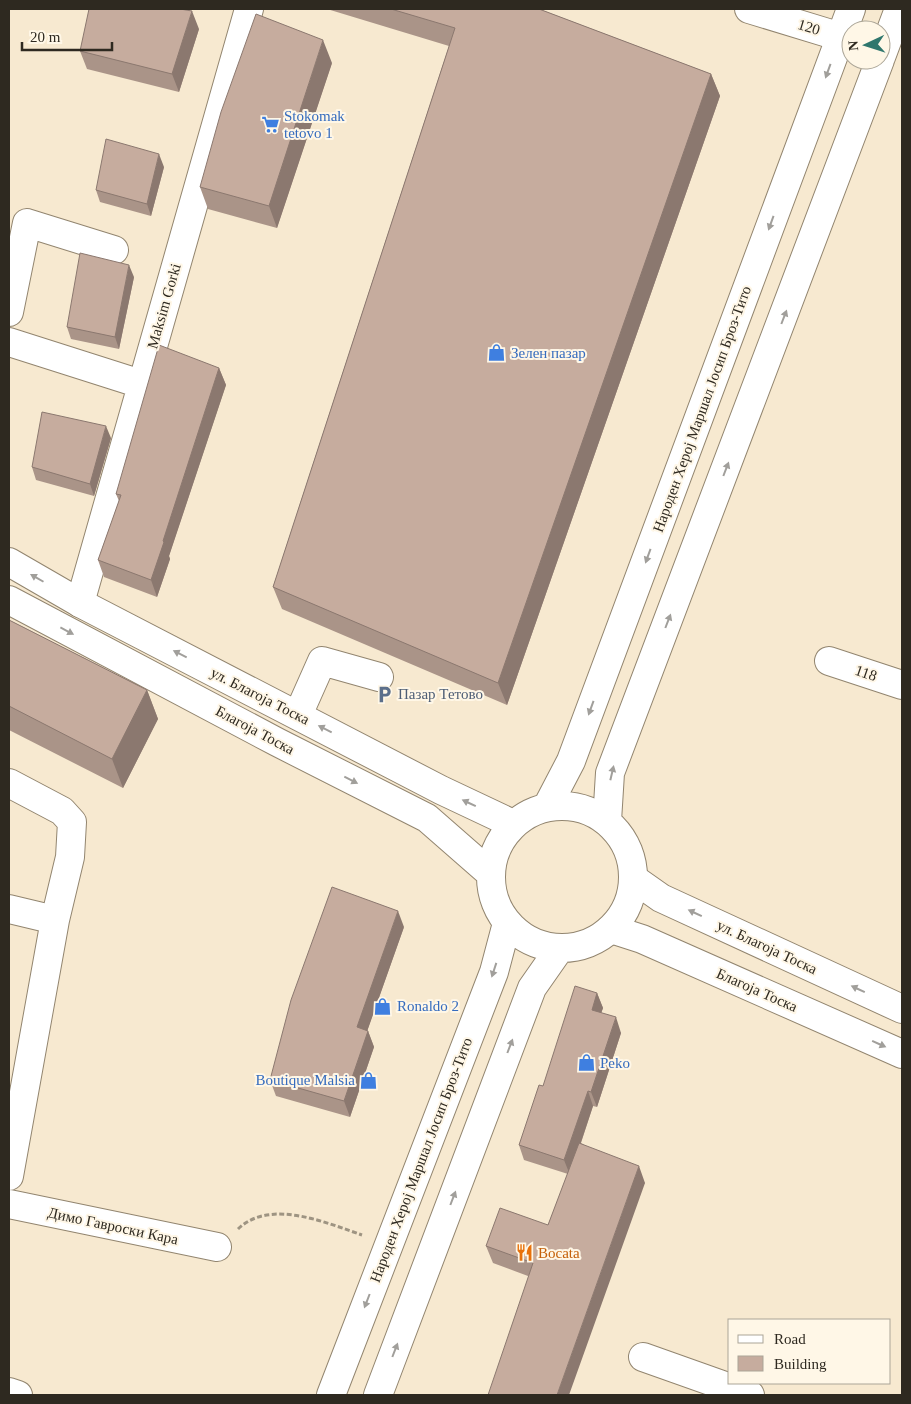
<svg xmlns="http://www.w3.org/2000/svg" width="911" height="1404" viewBox="0 0 911 1404" font-family="Georgia,serif">
	<style>
		.lines { fill: none; stroke-linecap: round; stroke-linejoin: round }
		.minor-casing { stroke: #92856f; stroke-width: 30 }
		.major-casing { stroke: #92856f; stroke-width: 30 }
		.path { stroke: #9e9482; stroke-width: 3; stroke-dasharray: 5 2.5; stroke-linecap: butt }
		.minor { stroke: #fff; stroke-width: 28 }
		.major { stroke: #fff; stroke-width: 28 }
		.wall { fill: #aa9488 }
		.shaded-wall { fill: #8b786f }
		.building { fill: #c6ac9e; stroke: #8b786f }
		.oneway { fill: #a19f9b }
		.labels { text-anchor: middle; dominant-baseline: central; stroke-width: 4; stroke-linejoin: round; paint-order: stroke }
		.street-label { font-size: 15px; fill: #2e2920; stroke: #fff7e7 }
		.shop-label { font-size: 15px; fill: #366cbe; stroke: #fff7e7; text-anchor: start }
		.service-label { font-size: 15px; fill: #4e5e75; stroke: #fff7e7; text-anchor: start }
		.food-label { font-size: 15px; fill: #c56008; stroke: #fff7e7; text-anchor: start }
	</style>
	<rect width="100%" height="100%" fill="#f7e9d0"/>
	<g class="lines">
		<defs>
			<path id="minor" d="M749,9L841,37
				M9,312L27,223L114,250
				M9,342L141,384
				M80,603L249,9
				M829,661L902,685
				M298,715L322,661L379,677
				M9,783L62,811L72,822L70,857L55,920L9,1176
				M634,879L661,898L902,1009
				M9,909L55,920
				M611,929L642,939L902,1054
				M9,1204L217,1247
				M643,1357L750,1395
				M9,1392L18,1395"/>
			<path id="major" d="M881,57L899,9
				M9,562L80,603L441,790L513,824
				M9,600L277,742L427,818L491,874
				M491 877a71 71 0 1 1 142 0a71 71 0 1 1-142 0Z
				M547,807L571,761L851,9
				M607,821L610,773L880,60
				M331,1395L494,972L507,923
				M378,1395L532,988L560,948"/>
		</defs>
		<!-- minor casing -->
		<use href="#minor" class="minor-casing"/>
		<!-- major casing -->
		<use href="#major" class="major-casing"/>
		<!-- path -->
		<path class="path" d="M238,1229C270,1198 327,1223 362,1235"/>
		<!-- minor -->
		<use href="#minor" class="minor"/>
		<!-- major -->
		<use href="#major" class="major"/>
	</g>
	<!-- wall -->
	<path class="wall" d="M327,9H539L711,74L720,96L507,705L282,609L273,587L449,46Z
		M199,29L179,92L87,69L80,51Z
		M332,63L277,228L208,209L200,187Z
		M164,167L151,216L100,202L96,190Z
		M134,277L119,349L71,339L67,327Z
		M219,368L226,385L169,556L170,559L157,597L104,577L98,560L119,501L116,494Z
		M111,438L94,496L36,480L32,467Z
		M9,620L147,690L158,719L123,788L9,730Z
		M404,927L367,1031H368L374,1047L350,1117L276,1096L270,1080Z
		M597,993L603,1008L601,1013L621,1033L597,1107L593,1106L581,1143L645,1183L528,1276L493,1263L486,1246L548,1225L568,1174L524,1160L519,1145L543,1086Z"/>
	<!-- shaded-wall -->
	<path class="shaded-wall" d="M192,11L199,29L179,92L172,74Z
		M323,40L332,63L277,228L269,206Z
		M711,74L720,96L507,705L498,683Z
		M159,154L164,167L151,216L147,204Z
		M129,265L134,277L119,349L115,337Z
		M219,368L226,385L169,556L170,559L157,597L151,580L163,541Z
		M106,426L111,438L94,496L90,484Z
		M147,690L158,719L123,788L112,759Z
		M398,911L404,927L363,1043L357,1027Z
		M597,993L603,1008L597,1025L592,1010Z
		M616,1017L621,1033L597,1107L591,1092Z
		M368,1031L374,1047L350,1117L344,1101Z
		M588,1091L593,1106L570,1175L564,1160Z
		M639,1166L645,1183L569,1395H557Z"/>
	<!-- building -->
	<path class="building" d="M89,9H180L192,11L172,74L80,51Z
		M391,9H539L711,74L498,683L273,587L455,28Z
		M256,14L323,40L269,206L200,187L221,112Z
		M106,139L159,154L147,204L96,190Z
		M80,253L129,265L115,337L67,327Z
		M159,345L219,368L163,541L164,542L151,580L98,560L121,495L116,494Z
		M42,412L106,426L90,484L32,467Z
		M9,620L147,690L112,759L9,706Z
		M332,887L398,911L357,1027L368,1031L344,1101L270,1080L291,1000Z
		M575,986L597,993L592,1010L616,1017L591,1092L588,1091L564,1160L519,1145L539,1085L543,1086Z
		M579,1143L639,1166L557,1395H488L533,1263L486,1246L500,1208L548,1225Z"/>
	<!-- one-way arrows -->
	<defs><path id="oneway-solid" d="M-6-.8H1V-3.2L6.5 0L1 3.2V.8H-6Z" transform="scale(1.25)"/></defs>
	<g class="oneway">
		<use href="#oneway-solid" transform="translate(828 71) rotate(110)"/>
		<use href="#oneway-solid" transform="translate(771 223) rotate(110)"/>
		<use href="#oneway-solid" transform="translate(784 317) rotate(-69)"/>
		<use href="#oneway-solid" transform="translate(726 469) rotate(-69)"/>
		<use href="#oneway-solid" transform="translate(648 556) rotate(110)"/>
		<use href="#oneway-solid" transform="translate(37 578) rotate(-150)"/>
		<use href="#oneway-solid" transform="translate(668 621) rotate(-69)"/>
		<use href="#oneway-solid" transform="translate(67 631) rotate(28)"/>
		<use href="#oneway-solid" transform="translate(180 654) rotate(-153)"/>
		<use href="#oneway-solid" transform="translate(591 708) rotate(110)"/>
		<use href="#oneway-solid" transform="translate(325 729) rotate(-153)"/>
		<use href="#oneway-solid" transform="translate(612 773) rotate(-77)"/>
		<use href="#oneway-solid" transform="translate(351 780) rotate(27)"/>
		<use href="#oneway-solid" transform="translate(469 803) rotate(-155)"/>
		<use href="#oneway-solid" transform="translate(695 913) rotate(-155)"/>
		<use href="#oneway-solid" transform="translate(494 970) rotate(108)"/>
		<use href="#oneway-solid" transform="translate(858 989) rotate(-155)"/>
		<use href="#oneway-solid" transform="translate(879 1044) rotate(24)"/>
		<use href="#oneway-solid" transform="translate(510 1046) rotate(-69)"/>
		<use href="#oneway-solid" transform="translate(453 1198) rotate(-69)"/>
		<use href="#oneway-solid" transform="translate(367 1301) rotate(111)"/>
		<use href="#oneway-solid" transform="translate(395 1350) rotate(-69)"/>
	</g>
	<!-- icons -->
	<defs>
		<symbol id="supermarket-bare" viewBox="-9 -9 18 18"><path d="M-6-5.5h2.5l.6 2H6L4.5 2H-2.5L-4.4-4H-6ZM-1.5 3.2a1.3 1.3 0 1 0 .1 0ZM3 3.2a1.3 1.3 0 1 0 .1 0Z" fill="#3f7fe0" stroke="#fff7e7" stroke-width="2.5" paint-order="stroke"/></symbol>
		<symbol id="shop-bare" viewBox="-9 -9 18 18"><path d="M-5-2.5h2.3a2.7 3.5 0 0 1 5.4 0H5L5.5 6h-11ZM-1.5-2.5h3a1.5 2.3 0 0 0-3 0Z" fill="#3f7fe0" stroke="#fff7e7" stroke-width="2.5" paint-order="stroke"/></symbol>
		<symbol id="parking-bare" viewBox="-9 -9 18 18"><path d="M-3.5-5.5H1a3.5 3.5 0 0 1 0 7H-1V5.5H-3.5ZM-1-3.4V-.6H.8a1.4 1.4 0 0 0 0-2.8Z" fill="#5c6f8a" stroke="#fff7e7" stroke-width="2.5" paint-order="stroke"/></symbol>
		<symbol id="restaurant-bare" viewBox="-9 -9 18 18"><path d="M-5-6h1v4h1v-4h1v4h1v-4h1v5L-1.5 .5V6h-2V.5L-5-1ZM5-6V6H3V1.5H1.5Q1.5-4 5-6Z" fill="#e8710a" stroke="#fff7e7" stroke-width="2.5" paint-order="stroke"/></symbol>
	</defs>
	<g fill-rule="evenodd">
		<use href="#supermarket-bare" x="258" y="112" width="25" height="25"/>
		<use href="#shop-bare" x="484" y="340" width="25" height="25"/>
		<use href="#parking-bare" x="372" y="682" width="25" height="25"/>
		<use href="#shop-bare" x="370" y="994" width="25" height="25"/>
		<use href="#shop-bare" x="574" y="1050" width="25" height="25"/>
		<use href="#shop-bare" x="356" y="1068" width="25" height="25"/>
		<use href="#restaurant-bare" x="512" y="1240" width="25" height="25"/>
	</g>
	<g class="labels">
		<!-- street labels -->
		<g class="street-label">
			<text transform="translate(809 27) rotate(17)">120</text>
			<text transform="translate(164 306) rotate(-74)">Maksim Gorki</text>
			<text transform="translate(702 409) rotate(-70)">Народен Херој Маршал Јосип Броз-Тито</text>
			<text transform="translate(866 673) rotate(19)">118</text>
			<text transform="translate(260 696) rotate(27)">ул. Благоја Тоска</text>
			<text transform="translate(255 730) rotate(28)">Благоја Тоска</text>
			<text transform="translate(767 947) rotate(25)">ул. Благоја Тоска</text>
			<text transform="translate(757 990) rotate(24)">Благоја Тоска</text>
			<text transform="translate(421 1160) rotate(-69)">Народен Херој Маршал Јосип Броз-Тито</text>
			<text transform="translate(113 1226) rotate(12)">Димо Гавроски Кара</text>
		</g>
		<!-- shop labels -->
		<g class="shop-label">
			<text x="284" y="116">Stokomak<tspan x="284" dy="17">tetovo 1</tspan></text>
			<text x="511" y="353">Зелен пазар</text>
			<text x="397" y="1006">Ronaldo 2</text>
			<text x="600" y="1063">Peko</text>
			<text x="355" y="1080" text-anchor="end">Boutique Malsia</text>
		</g>
		<!-- service labels -->
		<g class="service-label">
			<text x="398" y="694">Пазар Тетово</text>
		</g>
		<!-- food labels -->
		<g class="food-label">
			<text x="538" y="1253">Bocata</text>
		</g>
	</g>
	<!-- border -->
	<rect width="911" height="1404" fill="none" stroke="#2e2920" stroke-width="20"/>
	<!-- legend -->
	<rect x="728" y="1319" width="162" height="65" fill="#fff7e7" stroke="#aba597"/>
	<rect x="738" y="1335" width="25" height="8" fill="#ffffff" stroke="#aba597"/>
	<text x="774" y="1344" font-size="15" fill="#2e2920">Road</text>
	<rect x="738" y="1356" width="25" height="15" fill="#c6ac9e" stroke="#aba597"/>
	<text x="774" y="1369" font-size="15" fill="#2e2920">Building</text>
	<!-- north arrow -->
	<g transform="translate(866 45) rotate(266)"><circle r="24" fill="#fff7e7" stroke="#aba597"/>
	<path d="M0-4L9 19L0 12L-9 19Z" fill="#2f766d"/>
	<text y="-8" font-size="14" font-weight="bold" text-anchor="middle" fill="#2e2920">N</text>
	</g>
	<!-- scale -->
	<path d="M22 42v8h90v-8" fill="none" stroke="#2e2920" stroke-width="2.5"/>
	<text x="30" y="42" font-size="15" fill="#2e2920" stroke="#fff7e7" stroke-width="4" paint-order="stroke">20 m</text>
</svg>
